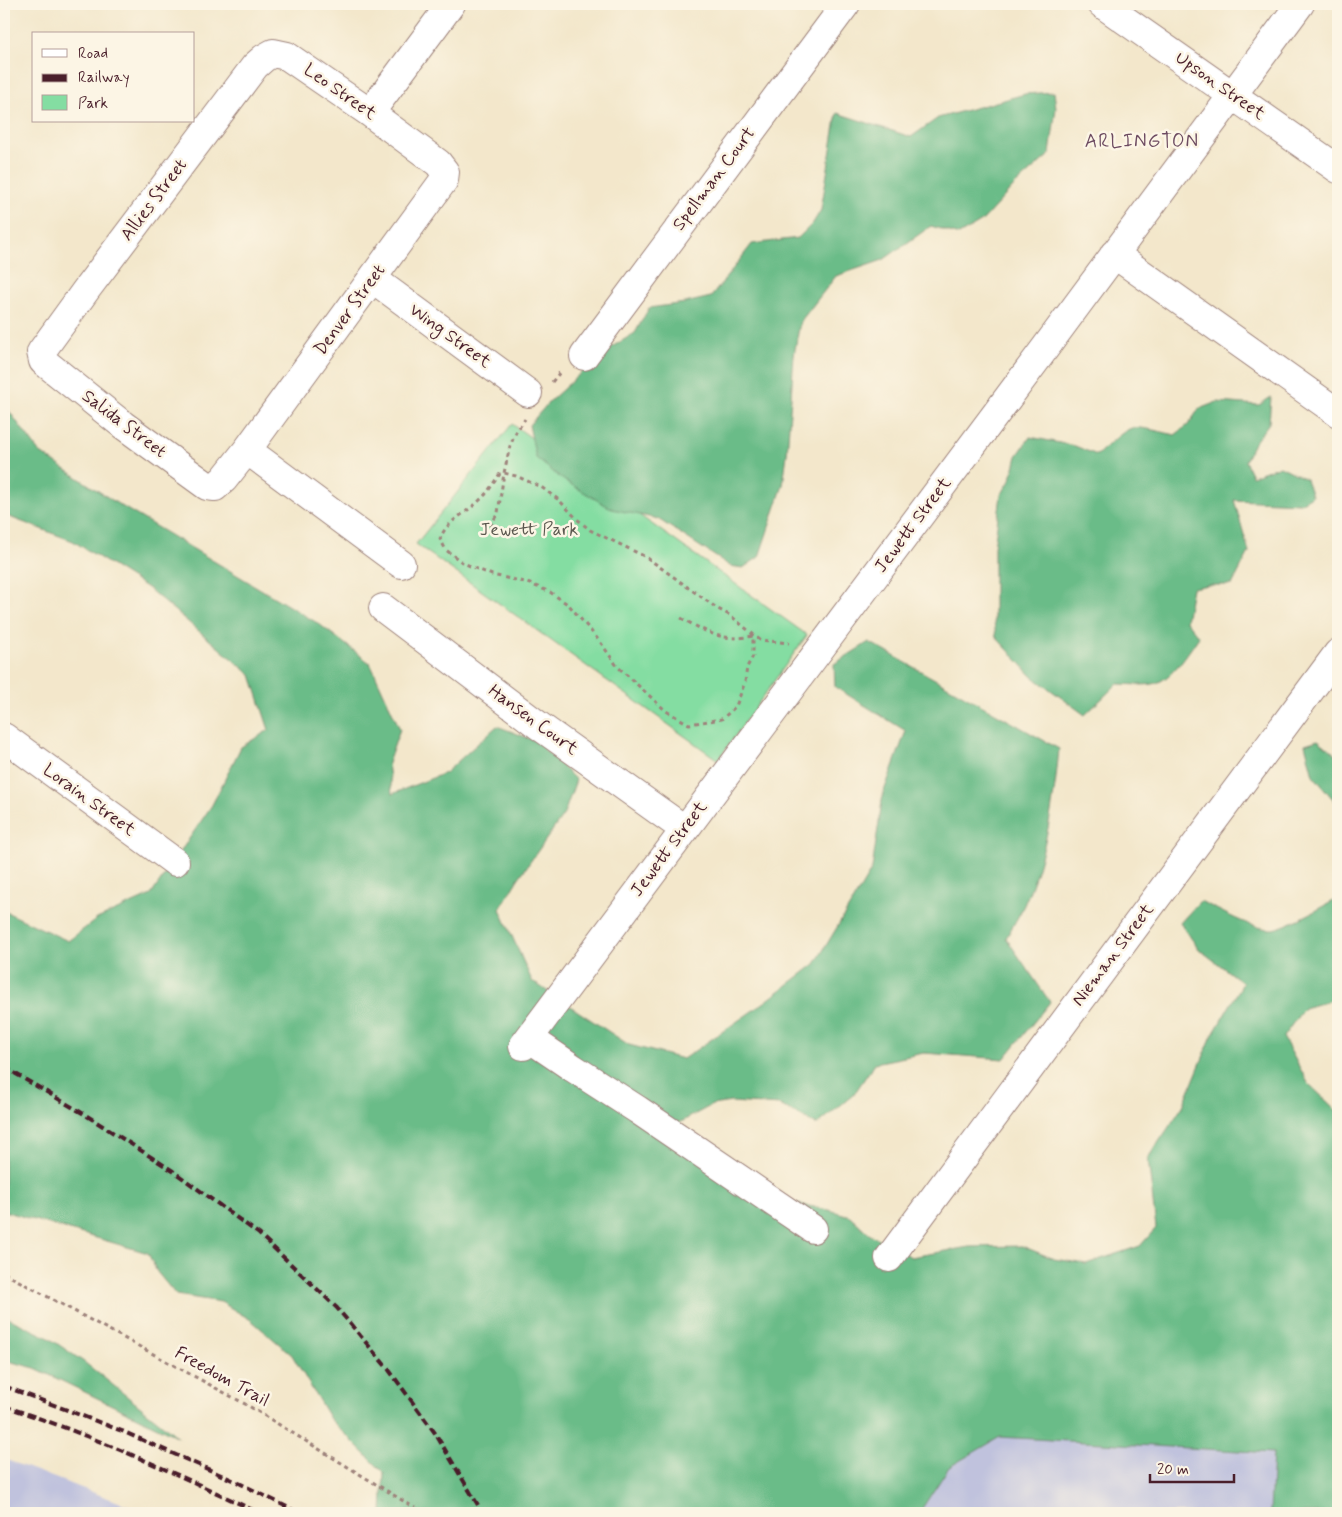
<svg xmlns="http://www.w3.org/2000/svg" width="1342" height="1517" viewBox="0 0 1342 1517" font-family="Mynerve,sans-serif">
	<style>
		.industrial { fill: #c0c2dd }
		.green { fill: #84dda2; stroke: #677e66 }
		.forest { fill: #6bbc88; stroke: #5a6e5a }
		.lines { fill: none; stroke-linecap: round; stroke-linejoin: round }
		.street-casing { stroke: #9e837b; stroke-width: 30 }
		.path { stroke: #9e837b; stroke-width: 3; stroke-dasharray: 4 4; stroke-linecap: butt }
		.street { stroke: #fff; stroke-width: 28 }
		.rail { stroke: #4a1f2b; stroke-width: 4; stroke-dasharray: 8 4; stroke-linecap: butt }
		.labels { text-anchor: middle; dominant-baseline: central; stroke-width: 5; stroke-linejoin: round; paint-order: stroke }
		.street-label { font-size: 18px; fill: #4a1f2b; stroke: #fcf5e5 }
		.park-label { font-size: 18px; fill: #5b584f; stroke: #fcf5e5 }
		.neighbourhood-label { font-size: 19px; letter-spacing: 1px; fill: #6d4b61; stroke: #fcf5e5 }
	</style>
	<rect width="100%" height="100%" fill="#fcf5e5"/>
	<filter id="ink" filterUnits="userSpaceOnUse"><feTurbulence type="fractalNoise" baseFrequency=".02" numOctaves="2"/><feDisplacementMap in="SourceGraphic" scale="10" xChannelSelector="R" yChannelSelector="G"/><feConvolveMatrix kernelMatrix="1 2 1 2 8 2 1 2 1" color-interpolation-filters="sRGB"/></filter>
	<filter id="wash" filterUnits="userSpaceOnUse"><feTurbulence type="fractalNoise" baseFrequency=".0096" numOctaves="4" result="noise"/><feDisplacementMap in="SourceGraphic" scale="20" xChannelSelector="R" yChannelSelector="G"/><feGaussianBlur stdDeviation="1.12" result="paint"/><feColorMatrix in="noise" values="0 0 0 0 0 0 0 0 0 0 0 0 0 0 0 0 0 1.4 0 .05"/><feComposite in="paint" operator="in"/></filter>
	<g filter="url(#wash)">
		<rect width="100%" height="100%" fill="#f3e7cb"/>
		<!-- industrial -->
		<path class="industrial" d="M1000,1437L1273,1453L1270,1513H919L949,1467Z
			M4,1459L148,1513H4Z"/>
		<!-- green -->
		<path class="green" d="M512,424L807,635L718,760L416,544Z"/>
		<!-- forest -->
		<path class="forest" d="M1054,92L1056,108L1050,154L1014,186L982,221L959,235L931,226L883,260L836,276L800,322L794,355L787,454L783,485L759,557L743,568L730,566L658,519L612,509L562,479L536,458L529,425L550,401L605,351L635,333L649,308L685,303L711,297L752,244L798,238L813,223L821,210L837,113L911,137L938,118L1025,94Z
			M1271,397L1269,423L1254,443L1245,461L1252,476L1280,466L1306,479L1312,496L1300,503L1234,500L1249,552L1232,585H1208L1192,588L1186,621L1199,637C1188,652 1172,680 1153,684C1142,686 1128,684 1117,684L1085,715L1033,677L996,637L994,621V547L1001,495L1011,479L1017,456L1030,437L1075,446L1097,455C1105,448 1123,430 1132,428C1140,426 1166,433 1175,435L1188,425L1199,409L1217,402L1259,405Z
			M4,404L39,452L118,504L319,624L370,663L400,729L388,763L392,794L445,773L497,726L536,741L576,780L564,814L518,879L500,909L532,981L629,1045L683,1059L765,1002L815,964L872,869L883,794L906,731L835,687L834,664L869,642L1059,749C1054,802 1046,856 1024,905C1019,916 1012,927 1006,938L1050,1002L1004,1059L924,1053L875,1063L854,1094L817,1125L780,1105L731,1102L712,1105L679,1123L748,1194L829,1210L850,1216L869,1234L911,1257L969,1247L1022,1246L1054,1259L1086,1264L1140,1246L1156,1228L1148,1158L1183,1106L1211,1038L1243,983L1199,949L1180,923L1200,901C1220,910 1250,929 1272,929C1282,929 1328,905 1338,898V998L1304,1008L1283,1037L1308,1083L1338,1112V1513H1270L1273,1453L1000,1437L949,1467L919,1513H382L384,1473L330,1419L292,1355L251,1320L221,1302L176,1295L157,1272L148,1253L4,1211V911L68,941L97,919L151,895L212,805L241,747L269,730L251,675L149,589L73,541L4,515Z
			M1318,740L1338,756V805L1313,775L1305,744Z
			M4,1316L49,1338L84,1362L178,1437L35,1368L4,1360Z"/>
	</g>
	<g filter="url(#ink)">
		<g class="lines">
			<defs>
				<path id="street" d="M1102,4L1338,169
					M273,53L287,56L370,113L438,163L445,172L444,180L247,450L224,479L215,487L207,486L123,425L43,361L41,352L86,290L255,66L264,58Z
					M370,113L451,4
					M1114,254L1338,413
					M373,279L528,393
					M584,356L846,4
					M247,450L401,564
					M383,608L538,725L684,829
					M4,737L175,862
					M529,1038L573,1068L638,1110L813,1229
					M523,1046L1040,355L1300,4
					M889,1258L1338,653"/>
			</defs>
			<!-- street casing -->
			<use href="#street" class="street-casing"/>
			<!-- path -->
			<path class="path" d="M552,382L561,371
				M490,526L498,513L504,473L510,446L516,432L525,419
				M681,618C708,633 722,642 753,636V656L747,667L745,682L736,706L722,719L689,724L666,711L617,666L601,643L569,605L550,592L525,582L492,575L463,563L446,550L440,539C447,520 466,514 480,500C488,493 493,483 500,474L504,473L516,476L541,487L559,500L577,519L590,530L646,557L718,609L731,616L760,640L789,643
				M4,1273L247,1405L423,1513"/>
			<!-- street -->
			<use href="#street" class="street"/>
			<!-- rail -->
			<path class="rail" d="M4,1067L84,1114L173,1171L259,1234L337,1308L389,1370L435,1433L478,1505
				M4,1386L122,1431L237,1482L299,1513
				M4,1406C91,1435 176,1473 259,1513"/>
		</g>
	</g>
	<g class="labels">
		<!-- street labels -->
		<g class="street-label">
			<text transform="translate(1220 86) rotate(35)">Upson Street</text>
			<text transform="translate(340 92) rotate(35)">Leo Street</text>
			<text transform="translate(714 179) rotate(-53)">Spellman Court</text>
			<text transform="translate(154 200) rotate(-53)">Allies Street</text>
			<text transform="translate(350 310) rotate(-54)">Denver Street</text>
			<text transform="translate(450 336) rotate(36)">Wing Street</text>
			<text transform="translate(124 424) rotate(37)">Salida Street</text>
			<text transform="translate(913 525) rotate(-53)">Jewett Street</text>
			<text transform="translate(533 720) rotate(36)">Hansen Court</text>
			<text transform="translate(89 800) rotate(36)">Lorain Street</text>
			<text transform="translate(669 849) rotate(-53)">Jewett Street</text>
			<text transform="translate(1113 955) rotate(-53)">Nieman Street</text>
			<text transform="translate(222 1377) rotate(29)">Freedom Trail</text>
		</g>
		<!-- park labels -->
		<g class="park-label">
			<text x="529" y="530">Jewett Park</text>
		</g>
		<!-- neighbourhood labels -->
		<g class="neighbourhood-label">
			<text x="1142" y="141">ARLINGTON</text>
		</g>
	</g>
	<!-- margin -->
	<rect width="1342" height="1517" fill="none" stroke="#fcf5e5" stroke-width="20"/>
	<!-- legend -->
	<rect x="32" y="32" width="162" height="90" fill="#fcf5e5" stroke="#b59f9b"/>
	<rect x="42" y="49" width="25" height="8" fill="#ffffff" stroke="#b59f9b"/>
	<text x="78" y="58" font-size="15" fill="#4a1f2b">Road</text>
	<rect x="42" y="74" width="25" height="8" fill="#4a1f2b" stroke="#b59f9b"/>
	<text x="78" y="82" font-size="15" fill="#4a1f2b">Railway</text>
	<rect x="42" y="95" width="25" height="15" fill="#84dda2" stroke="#b59f9b"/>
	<text x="78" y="108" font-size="15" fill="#4a1f2b">Park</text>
	<!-- scale -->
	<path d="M1150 1474v8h84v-8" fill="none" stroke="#4a1f2b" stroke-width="2.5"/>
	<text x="1157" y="1474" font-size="15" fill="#4a1f2b" stroke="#fcf5e5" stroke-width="4" paint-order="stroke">20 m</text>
</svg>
